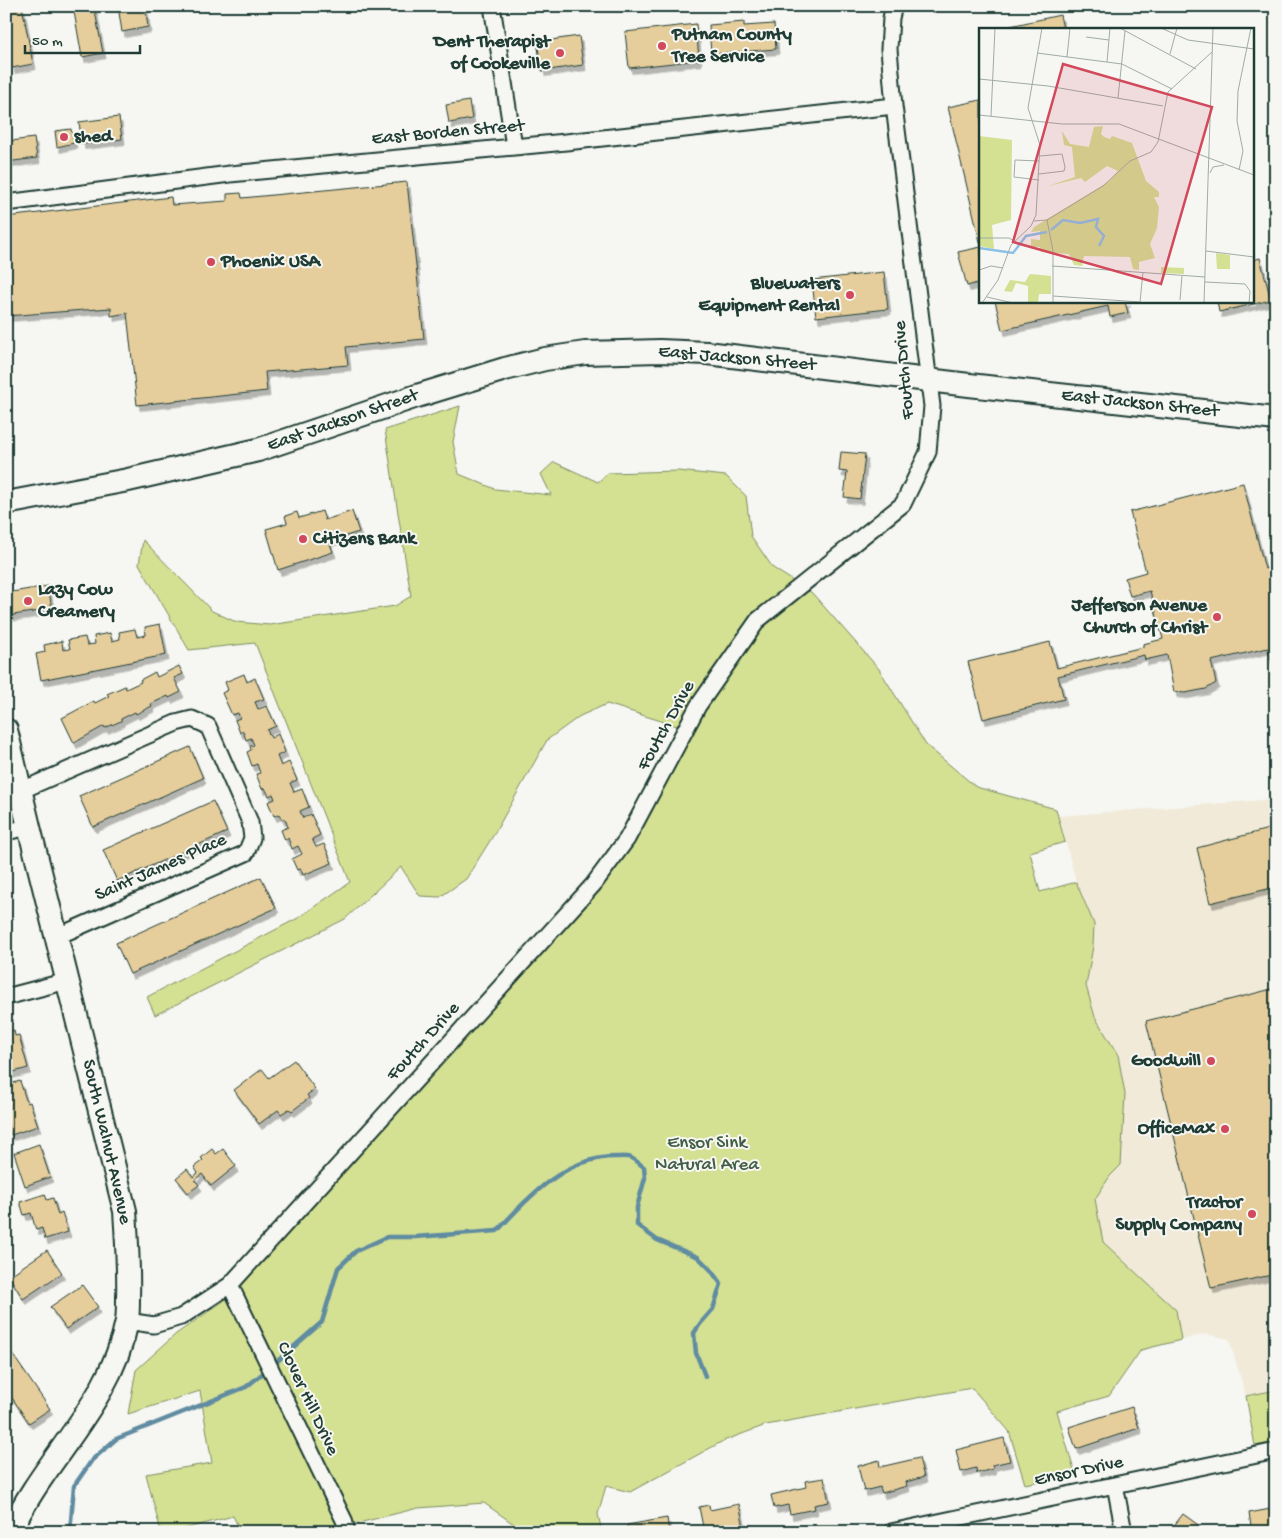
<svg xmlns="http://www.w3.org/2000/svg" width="1282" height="1538" viewBox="0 0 1282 1538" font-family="'Gochi Hand',sans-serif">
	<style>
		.built { fill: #f1ead8 }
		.green { fill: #d4e092; stroke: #7a8e63 }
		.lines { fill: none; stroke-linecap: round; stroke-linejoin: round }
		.stream { stroke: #608ca1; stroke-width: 4.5 }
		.building { fill: #e6cd9c; stroke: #1f3d34; filter: url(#shadow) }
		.street-casing { stroke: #1f3d34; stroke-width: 19 }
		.secondary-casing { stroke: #1f3d34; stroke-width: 26 }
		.street { stroke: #f6f6f2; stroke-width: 15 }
		.secondary { stroke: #f6f6f2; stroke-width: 22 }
		.poi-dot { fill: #d1495b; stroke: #f6f6f2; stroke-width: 2 }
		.labels { text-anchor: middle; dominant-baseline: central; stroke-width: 4; stroke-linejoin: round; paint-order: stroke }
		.poi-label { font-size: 19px; font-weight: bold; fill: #1f3d34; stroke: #f6f6f2; text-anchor: end }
		.street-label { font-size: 19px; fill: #1f3d34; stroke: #f6f6f2 }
		.park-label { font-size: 19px; fill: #435e47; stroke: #f6f6f2 }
		.inset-river { fill: none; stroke: #8bc1e9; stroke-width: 2.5 }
		.inset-road { fill: none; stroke: #a0aca6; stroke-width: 1 }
		.view { fill: #d1495b; fill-opacity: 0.15; stroke: #d1495b; stroke-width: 2.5 }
		.inset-edge { fill: none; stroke: #1f3d34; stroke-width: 2.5 }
	</style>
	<defs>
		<filter id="shadow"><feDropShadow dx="3" dy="5.5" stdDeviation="0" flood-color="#0004"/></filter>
	</defs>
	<rect width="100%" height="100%" fill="#f6f6f2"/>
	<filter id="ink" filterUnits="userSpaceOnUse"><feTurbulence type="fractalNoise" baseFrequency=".02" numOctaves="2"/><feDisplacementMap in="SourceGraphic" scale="10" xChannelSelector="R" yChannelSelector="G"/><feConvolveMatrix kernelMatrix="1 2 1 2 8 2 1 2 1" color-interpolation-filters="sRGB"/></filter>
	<g filter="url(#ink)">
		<!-- built -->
		<path class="built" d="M1276,799V1390L1246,1396L1229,1339L1206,1334L1181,1340L1176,1310L1103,1242L1095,1199L1110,1176L1121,1165L1118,1055L1095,1017L1086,986L1093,947L1094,924L1076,882L1059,816Z"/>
		<!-- green -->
		<path class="green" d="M460,406L453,442L459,474L495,489L551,495L541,474L554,462L598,482L608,473L678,471L726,476L746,496L751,536L773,568L812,593L879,669L926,745L976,787L1056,809L1065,842L1030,852L1040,892L1076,882L1094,924L1093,946L1086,986L1095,1017L1118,1055L1125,1094L1121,1165L1110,1176L1095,1199L1103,1242L1176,1310L1181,1340L1141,1350L1109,1396L1057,1411L1075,1474L1025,1484L1009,1431L972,1388L766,1425L723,1441L630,1492L606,1486L598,1514L602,1532H525L484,1503L418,1508L323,1532H241L233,1516L173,1532H161L146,1474L212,1463L200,1391L128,1414L136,1370L176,1334L225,1300L627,839L684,731L677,726L607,704L580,716L547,740L493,836L466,879L440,897L420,896L401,867L345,919L155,1015L147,997L298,918L350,882L255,643L189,650L139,564L143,540L212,611L236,622L270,625L395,606L411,596L385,430Z
			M1276,1390V1442L1255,1446L1246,1396Z"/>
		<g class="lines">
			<!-- stream -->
			<path class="stream" d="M273,1365L322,1322L338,1268L356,1251L387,1237H415L497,1231C529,1197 565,1157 615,1157C620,1157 627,1156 631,1158C635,1160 640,1164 644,1167L645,1178L637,1207V1225L657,1240L698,1257L710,1269L721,1284L713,1309L700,1324L694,1333L696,1353L705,1376
				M70,1532L74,1486L92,1460L116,1439L246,1387L267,1370"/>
		</g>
		<!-- building -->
		<path class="building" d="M6,6H22L33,64L12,68L6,37Z
			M73,6H94L103,53L82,57Z
			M118,6H145L148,27L122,32Z
			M1060,15L1063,29H997Z
			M744,22V26L774,24L776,49L711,54L709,25Z
			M696,24L699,60L629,68L625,32Z
			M579,36L583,65L542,71L537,42Z
			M981,100V246L948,107Z
			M469,101L472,119L449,123L446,105Z
			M119,117L122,139L82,144L79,122Z
			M71,129L74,143L57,147L55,131Z
			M6,134H10L11,141L34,138L37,158L6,162Z
			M407,182L424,339L346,347L348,365L265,372L267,391L137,405L127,313L111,316V308L6,316V217L171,197L172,205L227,201V194L241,193L242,198Z
			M981,247V282L967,286L958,252Z
			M1260,258L1271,300L1219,312L1217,301H1253V260Z
			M884,272L888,309L816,317L812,280Z
			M995,301H1128L1125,302L1128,313L1110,317L1108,306L1002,330Z
			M841,452L865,454L860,499L844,497L847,472L839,471Z
			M1243,483L1265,569L1276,566V668H1273L1268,648L1211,661L1216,683L1206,689L1185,693L1174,692L1167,655L1145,660L1144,655L1058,676L1064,699L983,719L968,662L1050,642L1057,668L1143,647V644L1163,639L1150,591L1130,596L1125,578L1146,572L1130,512Z
			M322,511L325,520L352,511L359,532L329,541L333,552L278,570L266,529L287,523L285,516L297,512L299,518Z
			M48,586L52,609L7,616L6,593Z
			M160,624L166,655L41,680L36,654L45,652L44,645L62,641L63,650L70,649L68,640L85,637L87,645L95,644L94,636L110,633L112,641L120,639L119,632L135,629L137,637L146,635L145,627Z
			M179,666L183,674L174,678L181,692L169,698L168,696L151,704L152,706L136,714L135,712L121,719V721L105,728L104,726L74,743L62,718L94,701L95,703L109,696L107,694L125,686L126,689L141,682L140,680L155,672L157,677Z
			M244,674L247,682L255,678L264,699L255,702L258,709L267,706L276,726L267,730L271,738L278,734L285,752L277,756L281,766L289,762L297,780L290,783L294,792L302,789L309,807L300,811L303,818L311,814L320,835L312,839L316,847L324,844L332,863L303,875L301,869L297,870L292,859L302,854L298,846L292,849L288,838L285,840L281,830L288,827L285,819L282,820L279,814L274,816L268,802L275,799L273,794L269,796L265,788L262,789L256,774L260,773L257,764L252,766L247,752L251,750L250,746L254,745L251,738L246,740L243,731L240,733L235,720L240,718L238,713L232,715L222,693L228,690L225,682Z
			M190,747L203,778L93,827L79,796Z
			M213,801L227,832L117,881L103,850Z
			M1276,827V887L1210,903L1197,848Z
			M261,877L276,908L130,974L116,943Z
			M1276,988V1274L1211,1288L1146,1021Z
			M6,1025H8L10,1031L14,1030L15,1036L19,1035L28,1068L6,1074Z
			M294,1060L315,1089L307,1095L309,1098L292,1111L289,1109L281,1114L278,1110L259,1124L234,1090L262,1069L269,1078Z
			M20,1081L27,1103L30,1102L38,1126L11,1135L6,1117V1108H10L6,1096V1085Z
			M39,1144L50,1177L25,1186L14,1153Z
			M212,1149L216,1154L223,1149L236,1166L211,1186L202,1174L195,1180L199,1185L188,1193L176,1178L187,1169L193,1177L198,1173L194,1167L203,1160L201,1158Z
			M45,1194L47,1200L53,1198L58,1215L62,1213L68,1232L45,1239L42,1228L36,1230L31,1213L24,1215L20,1202Z
			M47,1250L62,1273L23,1299L9,1276Z
			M82,1285L98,1307L66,1329L50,1307Z
			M6,1345L50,1409L29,1423L6,1389Z
			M1132,1407L1139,1428L1076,1449L1069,1427Z
			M1004,1438L1010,1461L992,1465L993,1469L977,1473L976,1468L961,1472L956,1450Z
			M919,1458L924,1477L906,1482L907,1486L882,1493L880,1487L864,1491L858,1466L879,1460L880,1467Z
			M824,1478L829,1502L814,1505L815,1509L790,1514L788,1505L774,1508L771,1495L806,1487L805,1481Z
			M739,1504L744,1527L719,1532H704L699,1507L709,1505L710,1510Z
			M1276,1508V1532H1252L1249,1513Z
			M1183,1514L1201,1527L1197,1532H1169Z
			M667,1518L669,1532H628L627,1525Z"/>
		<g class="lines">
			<defs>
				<path id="street" d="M492,6L514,146
					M6,203L230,174L566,142L894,106
					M20,791L176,723L192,719L208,726L250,822L252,838L246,853L56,937
					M6,832L29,827
					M6,997L67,981
					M230,1285L344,1520L347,1532
					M127,1321L154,1325L181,1317L230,1285L593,885L627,839L698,706L758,620L903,504L928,452L932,406L894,106L889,49L891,18L894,6
					M1115,1485L1124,1532
					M891,1532L1276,1451"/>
				<path id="secondary" d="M6,503L128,480L258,450L417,396L505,369L545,359L585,353L660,351L707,353L969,385L1276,419
					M6,730L29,827L125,1211C127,1241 129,1269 128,1298C128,1306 128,1314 127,1321C111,1404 44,1458 10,1532"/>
			</defs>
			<!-- street casing -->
			<use href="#street" class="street-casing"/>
			<!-- secondary casing -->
			<use href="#secondary" class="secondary-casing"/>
			<!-- street -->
			<use href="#street" class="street"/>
			<!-- secondary -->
			<use href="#secondary" class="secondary"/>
		</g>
	</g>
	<!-- markers -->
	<g class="poi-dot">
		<circle cx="662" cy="46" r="5"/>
		<circle cx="560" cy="53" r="5"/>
		<circle cx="64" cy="137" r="5"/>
		<circle cx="211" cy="262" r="5"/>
		<circle cx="850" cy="295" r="5"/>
		<circle cx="303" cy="539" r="5"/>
		<circle cx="28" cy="601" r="5"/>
		<circle cx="1217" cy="617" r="5"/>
		<circle cx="1211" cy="1061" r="5"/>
		<circle cx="1225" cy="1129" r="5"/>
		<circle cx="1252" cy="1214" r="5"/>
	</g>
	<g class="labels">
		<!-- poi labels -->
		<g class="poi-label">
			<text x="672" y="35" text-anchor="start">Putnam County<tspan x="672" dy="22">Tree Service</tspan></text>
			<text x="550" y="42">Dent Therapist<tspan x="550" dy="22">of Cookeville</tspan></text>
			<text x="74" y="137" text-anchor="start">shed</text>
			<text x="221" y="262" text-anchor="start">Phoenix USA</text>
			<text x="840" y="284">Bluewaters<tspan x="840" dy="22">Equipment Rental</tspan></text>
			<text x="313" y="539" text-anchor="start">Citizens Bank</text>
			<text x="38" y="590" text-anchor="start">Lazy Cow<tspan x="38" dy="22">Creamery</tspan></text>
			<text x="1207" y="606">Jefferson Avenue<tspan x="1207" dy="22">Church of Christ</tspan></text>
			<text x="1201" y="1061">Goodwill</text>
			<text x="1215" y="1129">OfficeMax</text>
			<text x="1242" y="1203">Tractor<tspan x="1242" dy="22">Supply Company</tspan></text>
		</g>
		<!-- street labels -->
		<g class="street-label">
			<text transform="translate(448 133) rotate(-5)">East Borden Street</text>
			<text transform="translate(737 359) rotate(5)">East Jackson Street</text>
			<text transform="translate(905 370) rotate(-95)">Foutch Drive</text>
			<text transform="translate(1140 404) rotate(6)">East Jackson Street</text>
			<text transform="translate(343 421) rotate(-19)">East Jackson Street</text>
			<text transform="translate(667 726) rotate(-61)">Foutch Drive</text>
			<text transform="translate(161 868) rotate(-24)">Saint James Place</text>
			<text transform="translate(424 1042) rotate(-48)">Foutch Drive</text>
			<text transform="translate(106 1142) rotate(77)">South Walnut Avenue</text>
			<text transform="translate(307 1399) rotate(65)">Clover Hill Drive</text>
			<text transform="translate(1079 1472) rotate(-12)">Ensor Drive</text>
		</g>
		<!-- park labels -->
		<g class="park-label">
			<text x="707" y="1143">Ensor Sink<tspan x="707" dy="22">Natural Area</tspan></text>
		</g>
	</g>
	<!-- overview -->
	<g transform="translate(979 28)">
		<rect width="275" height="275" fill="#f6f6f2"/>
		<path d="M124,98L122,106L125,109L131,111L133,108L153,115L167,153L180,164V169H175L180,179L178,200L171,216L176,230L160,234V242L154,241L151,229L105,228L103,238L95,237L90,226L62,224L61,219H52V211L61,212V203L52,204L55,199L129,154L139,143L128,138L106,154L102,150L69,158L96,149L93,119L85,117L83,103L91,116L110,119L115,99ZM0,108L33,112L32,192L13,197L15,221L0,218ZM237,225L251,227V241H238ZM182,239L205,240V246L182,245ZM51,246L72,248V266H60L59,275H49V258L37,255L33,264L25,263L31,252L46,254Z" fill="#d4e092"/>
		<path class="inset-river" d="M72,202L84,192L101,195L119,191L117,199L125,208L120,218M0,220L34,225L47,208L68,204"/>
		<path class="inset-road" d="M141,0L217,41M182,0L209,12L275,21M107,9L130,12M58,25L143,36L193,61M191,26L198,0M88,29L91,0M128,34L131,0M0,51L69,58L184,78M139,70L146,3M0,87L83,96H140L275,147M12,88L16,0M260,142L264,123L258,93L259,63L272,0M231,145L234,139L245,137M60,146L85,143L86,139L83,126L61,128M60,152L35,149L36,132L60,133M68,192L74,223V275M55,193L68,192L124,158L151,133L172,124L179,114L189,64L233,24M0,210H30L35,213M227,223L275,229M73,238L226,249M0,242L12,238L24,240M226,254L266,256L271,263L270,275M74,268L161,274M8,269L34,275M201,272L203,248M161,274L164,244M3,275L19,252L32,217L52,198L57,187L61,117L49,80L63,0M225,275L234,0"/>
		<path class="view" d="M84,36L233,79L182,256L34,214Z"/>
		<rect width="275" height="275" class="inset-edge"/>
	</g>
	<!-- margin -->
	<rect width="1282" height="1538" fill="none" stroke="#f6f6f2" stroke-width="25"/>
	<rect x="12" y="12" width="1257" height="1513" fill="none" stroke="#1f3d34" stroke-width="2" filter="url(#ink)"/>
	<!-- scale -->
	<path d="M25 45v8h115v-8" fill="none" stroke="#1f3d34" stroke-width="2.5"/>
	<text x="32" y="45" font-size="15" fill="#1f3d34" stroke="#f6f6f2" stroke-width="4" paint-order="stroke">50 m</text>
</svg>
